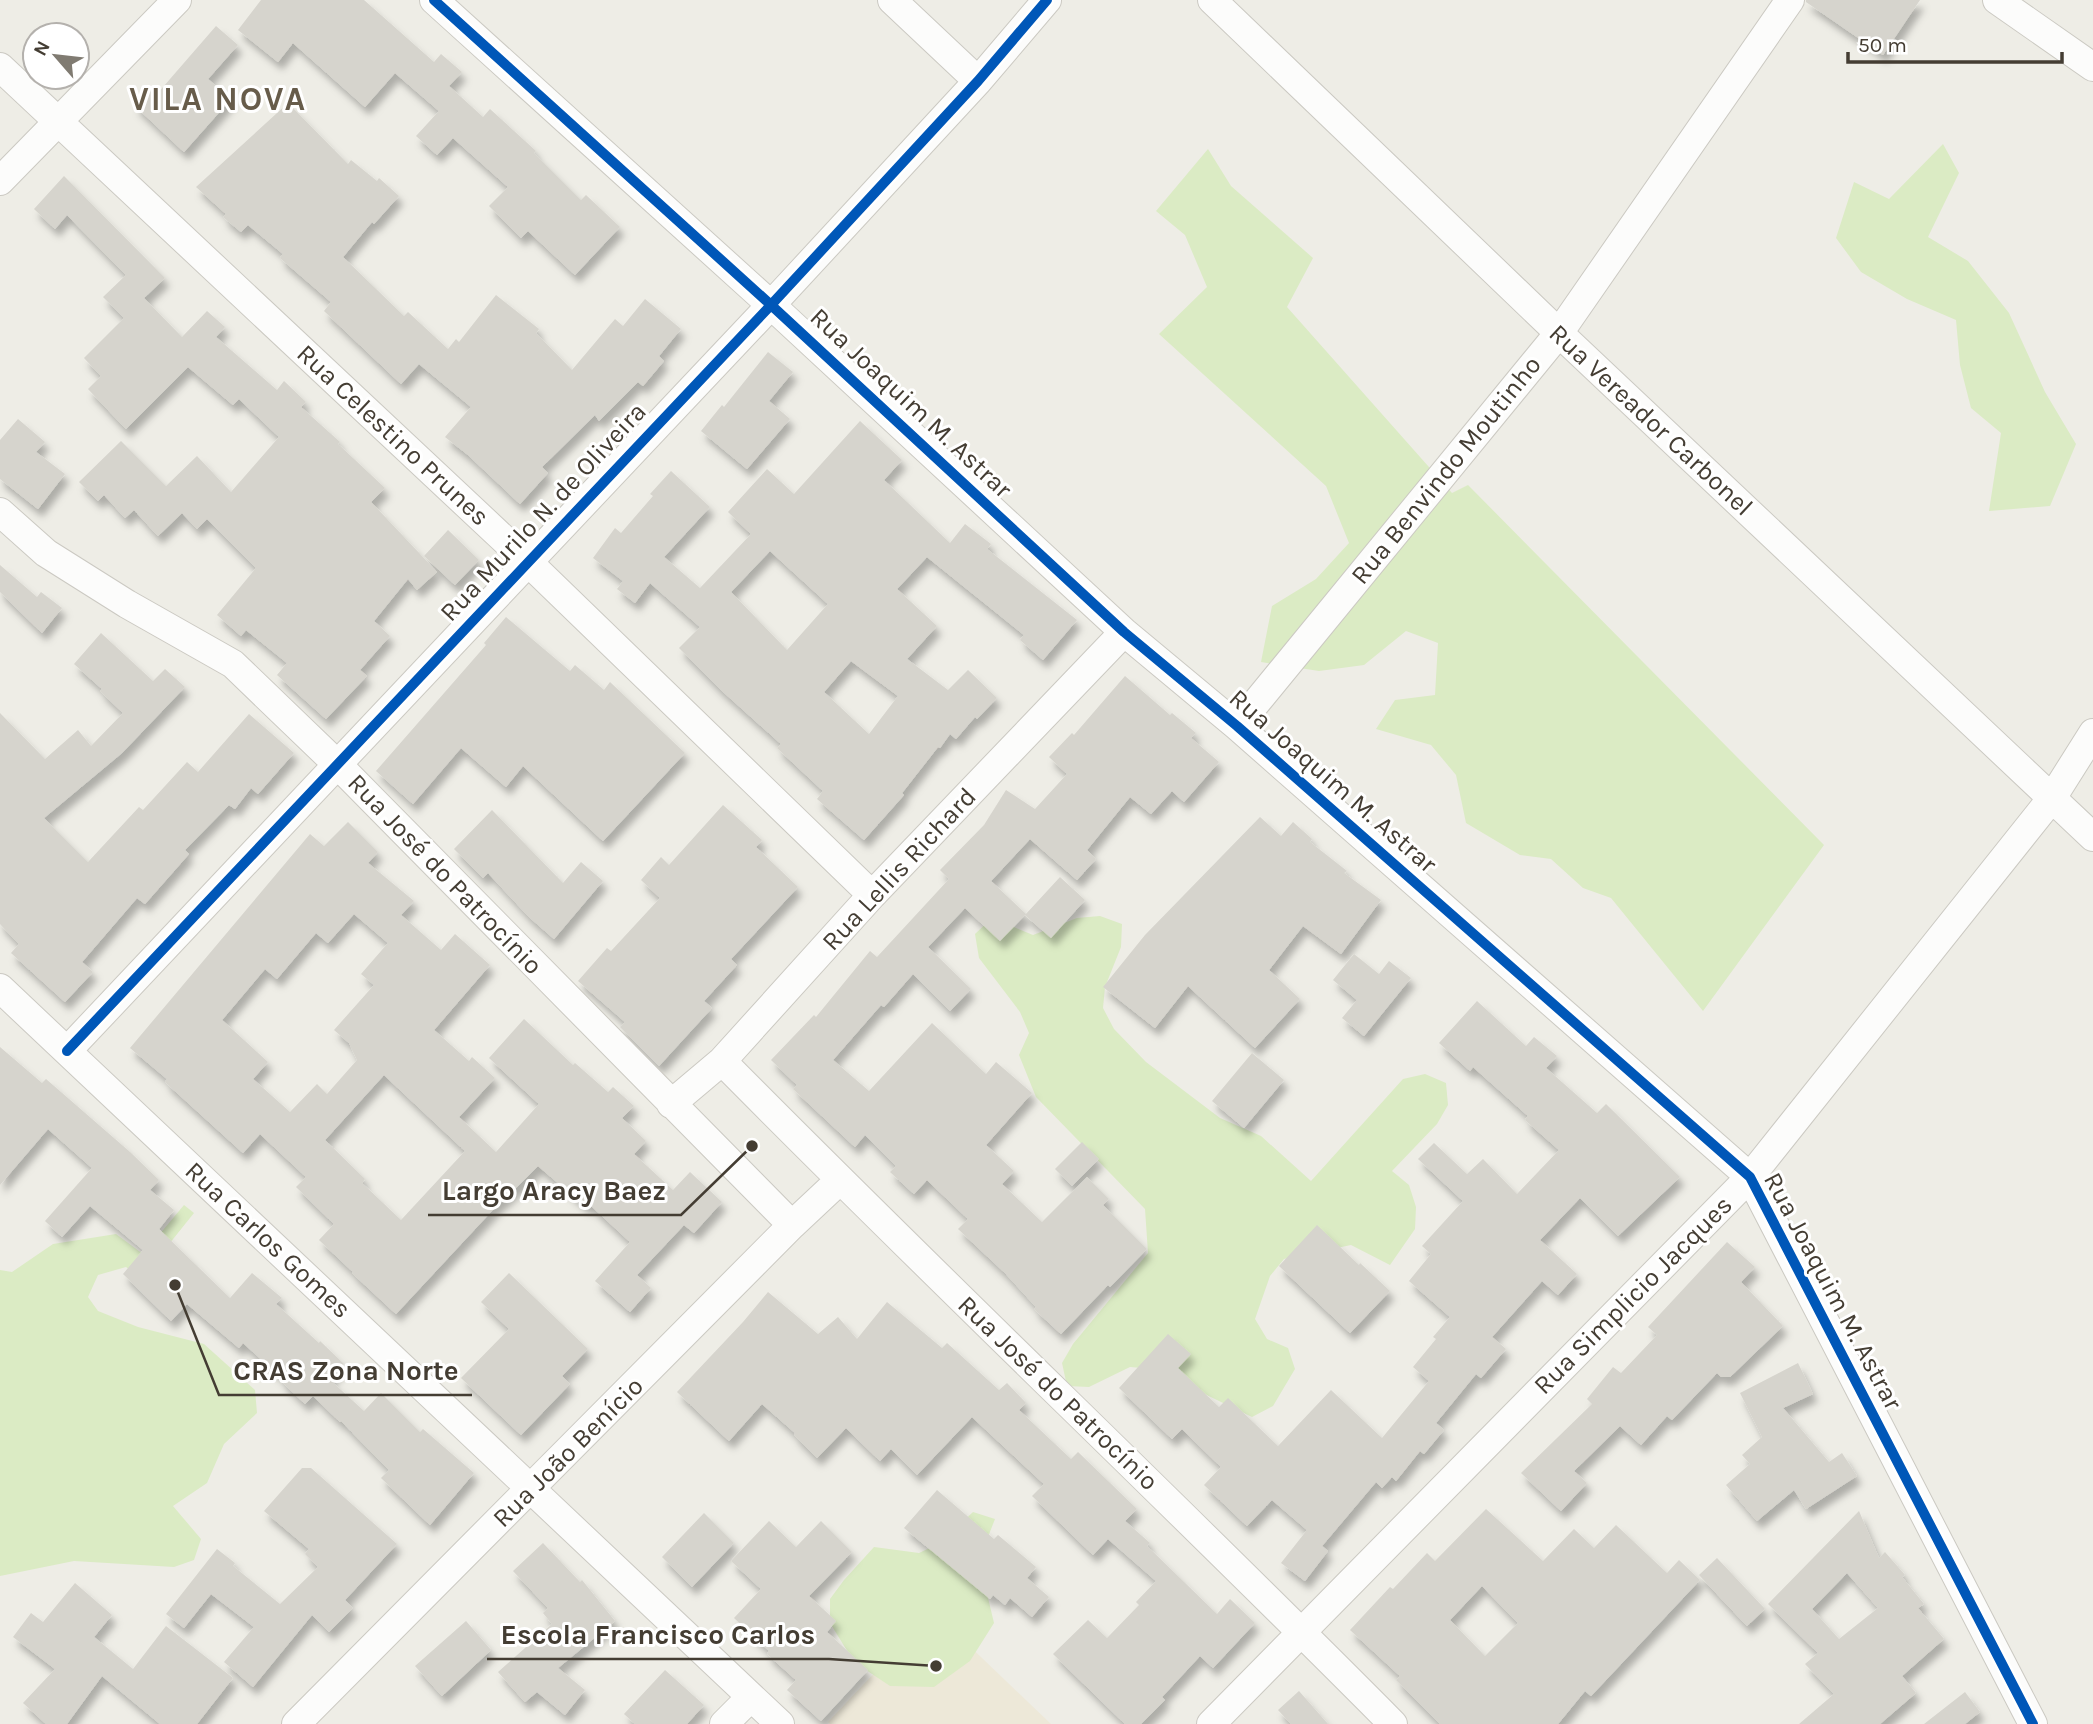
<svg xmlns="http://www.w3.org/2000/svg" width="2093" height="1724" viewBox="0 0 2093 1724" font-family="Karla,sans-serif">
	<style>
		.education { fill: #ede8d8 }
		.green { fill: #dbebc4 }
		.building { fill: #d6d4cd; fill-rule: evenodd; filter: url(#shadow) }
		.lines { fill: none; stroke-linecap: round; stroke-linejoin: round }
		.minor-casing { stroke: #cbc9c2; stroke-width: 30 }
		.minor { stroke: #fcfcfb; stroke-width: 28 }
		.cycleway-casing { stroke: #fff; stroke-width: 15 }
		.cycleway { stroke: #0057b8; stroke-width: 10 }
		.labels { text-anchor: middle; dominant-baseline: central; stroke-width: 6; stroke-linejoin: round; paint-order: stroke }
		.street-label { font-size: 26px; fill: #443d33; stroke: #fff }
		.district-label { font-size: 33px; font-weight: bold; letter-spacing: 2px; fill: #675c4a; stroke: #fff }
		.leader { fill: none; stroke: #443d33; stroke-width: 2.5 }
		.callout-dot { fill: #443d33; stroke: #fff; stroke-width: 2.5 }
		.callout-label { font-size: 28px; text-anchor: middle; font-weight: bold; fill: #443d33; stroke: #fff; stroke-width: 6; stroke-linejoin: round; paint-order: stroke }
	</style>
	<defs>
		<filter id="shadow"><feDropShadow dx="4.5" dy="8" stdDeviation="3.5" flood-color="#0004"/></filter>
	</defs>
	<rect width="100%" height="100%" fill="#eeede6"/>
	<!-- education -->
	<path class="education" d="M933,1611L1051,1724H830L828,1722Z"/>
	<!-- green -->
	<path class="green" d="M1943,144L1959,173L1928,237L1968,261L2009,313L2045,392L2076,444L2050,506L1989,511L2001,433L1971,408L1960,365L1956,320L1907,299L1861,272L1836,238L1854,182L1889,199Z
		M1208,149L1231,186L1313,258L1287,307L1452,493L1468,485L1824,845L1703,1011L1611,898L1583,888L1551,859L1520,855L1466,823L1456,775L1431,745L1376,729L1395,700L1435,695L1438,643L1406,631L1364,665L1319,671L1261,662L1272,606L1316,579L1349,543L1326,486L1159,334L1207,287L1185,235L1156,211Z
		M1100,916L1122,924L1121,947L1105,987L1103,1008L1114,1029L1146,1062L1220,1118L1261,1136L1311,1181L1403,1079L1425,1074L1446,1083L1448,1105L1437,1124L1392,1171L1409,1185L1416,1207L1415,1229L1390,1265L1351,1245L1284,1259L1270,1276L1255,1319L1267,1339L1288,1348L1295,1369L1273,1406L1252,1417L1153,1369L1130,1367L1089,1387L1067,1386L1062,1363L1073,1344L1148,1253L1145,1209L1036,1097L1019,1055L1029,1033L1020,1012L979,958L975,934L992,918L1033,935L1077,918Z
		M184,1205L194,1213L141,1279L126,1267L98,1275L88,1297L98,1311L138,1327L204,1344L255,1390L257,1413L224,1444L207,1483L173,1506L201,1539L194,1560L174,1567L74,1561L0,1576V1270L12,1272L53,1244L116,1234L143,1254Z
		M973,1512L995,1519L979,1560L994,1623L970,1661L934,1687L890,1686L854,1662L830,1623V1599L844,1580L874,1547L919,1553L940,1543Z"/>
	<!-- building -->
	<path class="building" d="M261,0H364L434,62L441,54L462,72L449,86L483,117L490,109L536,151L534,153L581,200L586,195L620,227L575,275L528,231L521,238L489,206L508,187L453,138L437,155L416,136L439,111L395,73L365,107L293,43L278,62L238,30Z
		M1806,0H1920L1883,55L1806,2Z
		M216,26L238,45L208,79L231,99L184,152L134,105L150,88L157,94Z
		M288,103L348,164L351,160L377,181L379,178L399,196L374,224L372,222L343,257L404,316L408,312L448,349L456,339L459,342L496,295L539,329L536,333L572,370L615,319L623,326L645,299L681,329L659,356L664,361L643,386L638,382L599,421L595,415L542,467L548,473L520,504L468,455L445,437L471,407L419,364L401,384L324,311L331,302L280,258L283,254L248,225L241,232L223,217L226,214L196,187Z
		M64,176L165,278L144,298L182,337L207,311L225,327L216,337L277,390L284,381L306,402L301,407L340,442L338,444L385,488L371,502L437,572L417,590L408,579L374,621L390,636L360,670L367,676L326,719L277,675L287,663L246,630L241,636L217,615L256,568L207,519L197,529L182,513L158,536L134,510L125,518L104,495L98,501L79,482L121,441L166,486L197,456L231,492L279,437L239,399L233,405L188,367L126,429L88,389L101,376L84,358L124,318L103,297L126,275L67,215L55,229L34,209Z
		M768,352L793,372L769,401L790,419L747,469L701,431L722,405L724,407Z
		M18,419L45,442L36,452L65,474L38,509L0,479V440Z
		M860,421L902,460L884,480L950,543L965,524L991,544L987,549L1077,620L1043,660L1020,640L1024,635L927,557L897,589L937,626L907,659L948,690L968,670L997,698L977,719L975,717L956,739L950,734L940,748L938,747L902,793L904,795L864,840L817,799L823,791L777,748L781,744L721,690L679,648L700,627L650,583L635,603L617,589L623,581L593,558L615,528L621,533L653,496L650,494L671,471L710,507L664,557L700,588L751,534L728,512L767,469L794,494ZM770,551L828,604L787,650L731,592ZM851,661L898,696L869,734L824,692Z
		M448,530L479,560L455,585L424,556Z
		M0,565L37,597L41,592L62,608L42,633L0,592Z
		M506,617L570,671L575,665L604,690L610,682L685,753L603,841L523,766L506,787L461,748L413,804L376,771L486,645L484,643Z
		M101,633L153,681L165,669L185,687L122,753L44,818L88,862L139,807L143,810L187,762L198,772L249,714L294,753L258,794L251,788L235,809L229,805L185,850L189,854L145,904L137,898L82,962L93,972L65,1002L11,953L19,944L0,924V713L45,759L78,730L91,746L123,713L100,691L102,689L74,664Z
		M1125,676L1170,715L1172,713L1196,733L1191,738L1219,762L1184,802L1172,791L1151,814L1130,797L1087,850L1096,859L1077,880L1030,839L991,881L1026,914L1000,941L965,908L928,947L971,989L950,1011L913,974L884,1007L881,1005L833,1060L869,1091L932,1023L986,1074L996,1062L1032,1093L986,1145L1014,1171L1002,1184L1042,1222L1087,1177L1109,1199L1103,1205L1147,1249L1110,1287L1108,1285L1061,1334L1034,1309L1036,1307L1005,1273L958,1229L968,1219L927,1180L914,1194L890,1172L896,1166L865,1135L855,1147L793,1089L797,1085L771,1060L814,1015L816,1017L870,951L877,957L949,879L940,870L984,825L1006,790L1035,809L1067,774L1049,757L1072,733L1074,735Z
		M723,805L762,840L756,847L798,887L731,959L737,965L704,1001L712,1008L659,1066L620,1027L625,1022L578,981L607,948L611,951L660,898L641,880L661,857L669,865Z
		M492,810L563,883L581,862L603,881L554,939L529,917L488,873L483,878L454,849Z
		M1260,817L1281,836L1293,822L1312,839L1310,842L1347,871L1344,873L1381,900L1341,954L1303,926L1269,970L1300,999L1255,1048L1188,986L1155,1028L1103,987L1145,935Z
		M348,822L378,852L368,863L414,901L401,915L441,950L455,934L490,965L434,1030L469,1061L472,1057L495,1078L459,1117L496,1152L539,1104L489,1058L524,1019L573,1065L575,1063L608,1092L613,1087L634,1106L622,1118L646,1141L634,1154L673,1190L690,1172L722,1202L694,1233L684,1225L637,1275L651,1288L630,1312L595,1281L630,1242L589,1204L586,1207L538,1166L504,1200L503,1199L396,1314L352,1273L353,1272L319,1240L334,1224L296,1187L306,1177L260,1134L243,1153L165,1082L167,1079L130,1048L310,834L324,846ZM354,914L388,943L361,974L374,985L334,1030L349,1043L357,1060L327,1094L317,1084L290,1112L253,1079L268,1062L222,1020L265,969L277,979L316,933L328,943ZM384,1075L465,1151L401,1220L362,1183L365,1179L325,1140Z
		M1060,877L1085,900L1051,938L1025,915Z
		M1354,954L1379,974L1389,961L1411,978L1364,1036L1342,1018L1357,1000L1333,980Z
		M1477,1001L1526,1046L1534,1037L1557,1056L1546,1068L1597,1113L1606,1104L1680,1177L1618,1236L1580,1198L1540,1240L1577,1274L1558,1295L1542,1281L1492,1337L1506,1349L1481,1378L1476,1374L1436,1423L1444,1430L1424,1454L1420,1451L1396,1481L1392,1477L1382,1488L1376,1482L1322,1546L1328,1551L1305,1581L1281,1563L1307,1530L1272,1500L1247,1526L1204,1485L1221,1467L1182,1429L1172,1439L1119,1388L1168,1334L1191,1354L1178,1368L1219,1407L1228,1398L1278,1446L1331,1390L1382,1438L1429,1381L1413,1367L1436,1339L1433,1337L1450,1317L1409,1281L1431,1254L1422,1246L1463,1201L1418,1159L1434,1143L1467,1174L1483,1159L1517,1194L1559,1150L1525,1120L1528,1116L1473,1067L1470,1071L1439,1043Z
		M0,1047L42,1083L46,1079L130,1152L159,1180L150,1190L174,1210L159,1229L230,1298L252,1273L282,1298L276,1304L319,1343L320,1341L344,1364L329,1379L364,1411L381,1393L420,1432L423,1429L474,1473L430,1525L381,1478L389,1470L341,1421L340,1422L313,1396L305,1404L281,1381L283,1379L243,1343L239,1348L187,1304L171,1321L123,1274L143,1250L90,1206L62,1237L45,1221L92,1168L48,1129L0,1185Z
		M1252,1053L1284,1080L1244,1128L1212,1101Z
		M1082,1142L1099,1159L1072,1186L1055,1169Z
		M1317,1225L1359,1265L1360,1263L1390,1291L1350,1333L1279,1266Z
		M1727,1242L1755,1267L1741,1282L1783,1326L1730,1377H1721L1717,1373L1672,1420L1667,1416L1641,1445L1620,1426L1574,1471L1587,1483L1561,1511L1521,1473L1592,1404L1587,1399L1613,1367L1621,1373L1657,1335L1648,1327Z
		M509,1273L588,1349L562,1376L570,1384L521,1435L461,1378L509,1329L481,1302Z
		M768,1292L818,1334L838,1317L857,1339L887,1302L942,1348L947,1343L999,1390L1007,1383L1026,1403L1019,1410L1071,1459L1078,1452L1137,1509L1125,1521L1150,1543L1147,1546L1217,1614L1230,1599L1255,1623L1213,1668L1200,1656L1162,1697L1165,1700L1141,1724H1125L1053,1654L1088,1620L1107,1638L1139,1605L1136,1602L1156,1581L1108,1539L1093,1555L1032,1496L1044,1484L972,1417L917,1475L891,1449L880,1461L846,1428L817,1458L794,1435L795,1433L762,1404L729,1441L677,1392L743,1322Z
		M1798,1363L1813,1394L1783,1408L1829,1462L1842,1453L1857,1476L1806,1509L1794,1490L1757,1521L1726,1485L1750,1464L1742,1455L1762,1437L1740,1393Z
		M302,1468H311L397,1544L345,1600L353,1608L329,1632L312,1615L253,1687L224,1662L254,1627L211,1594L184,1628L166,1614L217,1549L235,1563L233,1566L280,1604L318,1567L305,1554L309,1549L264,1511Z
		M937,1490L994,1539L998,1535L1036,1567L1027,1578L1049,1597L1032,1617L1010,1598L1005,1605L993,1595L990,1599L904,1528Z
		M1486,1509L1543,1561L1574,1529L1594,1548L1616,1525L1667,1573L1679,1560L1700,1580L1591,1696L1585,1691L1558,1724H1440L1396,1680L1400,1676L1350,1630L1390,1587L1393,1589L1427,1553L1435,1561ZM1482,1586L1518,1623L1485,1656L1450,1620Z
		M1859,1511L1879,1558L1885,1552L1905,1575L1902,1577L1924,1604L1918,1608L1944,1639L1902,1676L1916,1693L1880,1724H1799L1834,1694L1805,1664L1818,1653L1768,1604ZM1847,1573L1878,1608L1839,1639L1812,1609Z
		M704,1513L734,1543L692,1587L662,1557Z
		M769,1521L796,1547L821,1521L852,1552L809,1596L836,1621L827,1632L868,1670L821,1721L787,1690L796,1680L767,1654L769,1651L734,1618L761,1589L731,1561Z
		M543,1543L580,1582L582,1580L615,1621L558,1668L585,1690L565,1715L537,1692L525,1702L498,1672L552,1624L543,1613L548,1608L513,1571Z
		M1717,1558L1765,1609L1747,1626L1699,1575Z
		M75,1583L112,1615L94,1637L133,1669L166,1626L233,1678L197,1724H160L102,1676L67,1724H46L23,1703L55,1669L13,1637L31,1613L43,1622Z
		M466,1621L491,1650L442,1696L415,1666Z
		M665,1670L704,1705L687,1724H635L624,1714Z
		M1299,1691L1328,1724H1291L1278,1710Z
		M1965,1692L1980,1712L1965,1724H1924Z"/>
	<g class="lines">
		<defs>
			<path id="minor" d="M434,0L771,305L1124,632L1237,726L1750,1177L2033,1724
				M892,0L978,81
				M1212,0L1559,333L2093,837
				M1997,0L2093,67
				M0,67L527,561L872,895
				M0,181L177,0
				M0,512L46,553L127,604L233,664L338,765L792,1225
				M1237,726L1559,333L1790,0
				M0,988L780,1724
				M67,1051L771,305L978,81L1047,0
				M722,1061C943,1285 1172,1501 1393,1724
				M671,1104L722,1061L872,895L1124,632
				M296,1724L792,1225L840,1180
				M724,1724L751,1697
				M1211,1724L1750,1177L2052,798L2093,733"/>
		</defs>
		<!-- minor casing -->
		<use href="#minor" class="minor-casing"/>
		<!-- minor -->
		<use href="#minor" class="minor"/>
		<defs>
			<path id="cycleway" d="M434,0L771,305L1124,632L1237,726L1750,1177L2033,1724
				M67,1051L771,305L978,81L1047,0"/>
		</defs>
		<!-- cycleway casing -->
		<use href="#cycleway" class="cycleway-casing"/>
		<!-- cycleway -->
		<use href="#cycleway" class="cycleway"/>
	</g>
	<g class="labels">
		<!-- street labels -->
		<g class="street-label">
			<text transform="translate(911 403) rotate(43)">Rua Joaquim M. Astrar</text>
			<text transform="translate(1651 420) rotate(43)">Rua Vereador Carbonel</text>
			<text transform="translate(393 435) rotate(43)">Rua Celestino Prunes</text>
			<text transform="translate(1446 470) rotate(-51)">Rua Benvindo Moutinho</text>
			<text transform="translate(543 512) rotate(-47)">Rua Murilo N. de Oliveira</text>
			<text transform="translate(1333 781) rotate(41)">Rua Joaquim M. Astrar</text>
			<text transform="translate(899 869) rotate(-47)">Rua Lellis Richard</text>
			<text transform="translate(445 874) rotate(46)">Rua José do Patrocínio</text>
			<text transform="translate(268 1240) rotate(43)">Rua Carlos Gomes</text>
			<text transform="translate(1833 1291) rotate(62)">Rua Joaquim M. Astrar</text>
			<text transform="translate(1633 1295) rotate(-45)">Rua Simplicio Jacques</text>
			<text transform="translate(1058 1393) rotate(44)">Rua José do Patrocínio</text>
			<text transform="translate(568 1452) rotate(-45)">Rua João Benício</text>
		</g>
		<!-- district labels -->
		<g class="district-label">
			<text x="218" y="99">VILA NOVA</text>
		</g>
	</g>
	<!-- callouts -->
	<path class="leader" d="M752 1146L681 1215H428M175 1285L219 1395H472M936 1666L829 1659H487"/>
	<g class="callout-dot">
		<circle cx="752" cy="1146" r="7"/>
		<circle cx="175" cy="1285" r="7"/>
		<circle cx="936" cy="1666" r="7"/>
	</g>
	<g class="callout-label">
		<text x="554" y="1200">Largo Aracy Baez</text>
		<text x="346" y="1380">CRAS Zona Norte</text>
		<text x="658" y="1644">Escola Francisco Carlos</text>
	</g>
	<!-- north arrow -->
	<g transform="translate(56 56) rotate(298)"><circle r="33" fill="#ffffff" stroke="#b4b1ad" stroke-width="2"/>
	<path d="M0-5L12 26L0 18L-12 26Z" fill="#807b72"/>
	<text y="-10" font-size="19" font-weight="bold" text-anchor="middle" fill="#443d33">N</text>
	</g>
	<!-- scale -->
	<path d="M1848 52v10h214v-10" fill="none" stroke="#443d33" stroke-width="3.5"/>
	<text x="1858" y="52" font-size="21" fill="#443d33" stroke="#ffffff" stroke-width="5" paint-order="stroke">50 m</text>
</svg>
